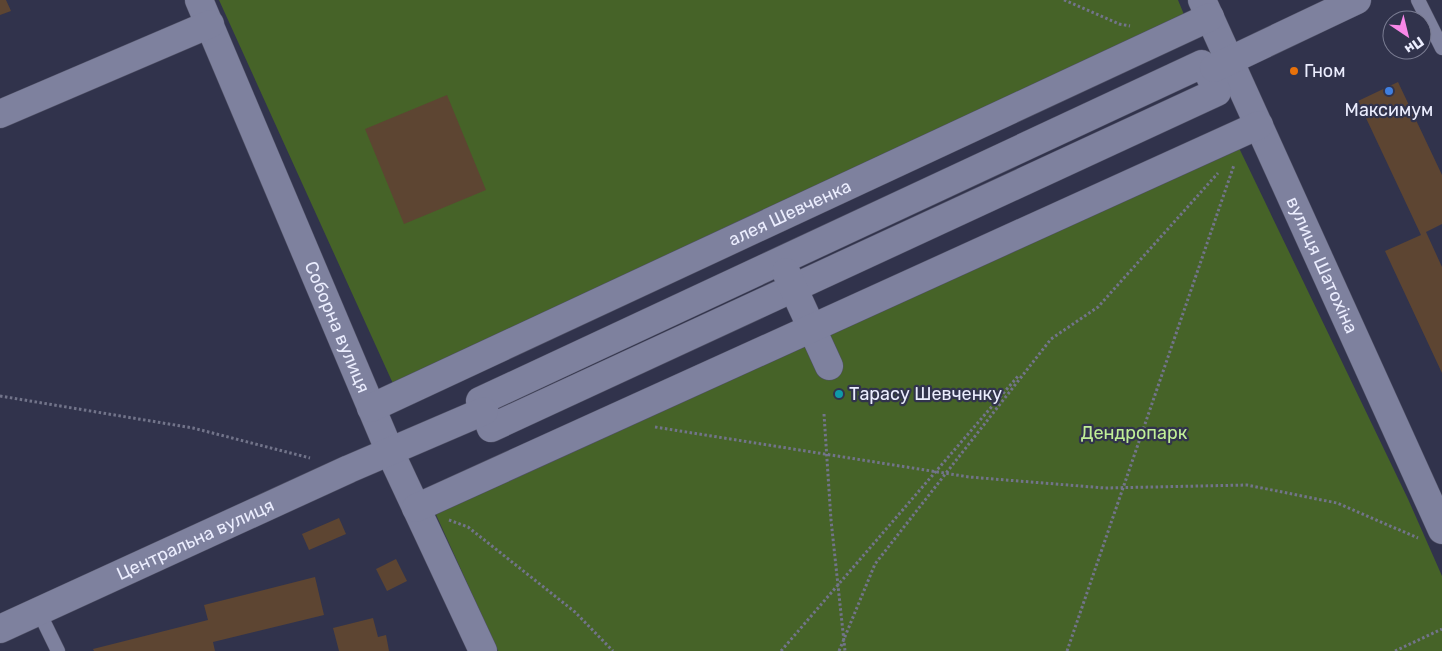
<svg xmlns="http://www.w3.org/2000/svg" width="1442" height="651" viewBox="0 0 1442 651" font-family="Rubik,sans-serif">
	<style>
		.green { fill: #466328 }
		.building { fill: #5d4532 }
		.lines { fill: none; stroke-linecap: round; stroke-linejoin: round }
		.lane-casing { stroke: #505166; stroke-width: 15 }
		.street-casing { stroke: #505166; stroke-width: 29 }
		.path { stroke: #72748a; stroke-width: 3; stroke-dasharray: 2.5 2.5; stroke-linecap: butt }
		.lane { stroke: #7e819e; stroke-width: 14 }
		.street { stroke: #7e819e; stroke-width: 28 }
		.food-dot { fill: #e8710a; stroke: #31334c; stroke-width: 2 }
		.shop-dot { fill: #3f7fe0; stroke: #31334c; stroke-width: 2 }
		.culture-dot { fill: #0f9aa8; stroke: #31334c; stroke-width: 2 }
		.labels { text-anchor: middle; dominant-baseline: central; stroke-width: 4.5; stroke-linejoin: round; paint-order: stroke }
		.poi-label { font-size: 18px; fill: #ebedfe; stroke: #31334c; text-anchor: start }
		.street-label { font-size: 18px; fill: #ebedfe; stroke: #31334c }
		.park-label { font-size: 18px; fill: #c0ef97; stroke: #31334c }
	</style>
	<rect width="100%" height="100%" fill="#31334c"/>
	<!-- green -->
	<path class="green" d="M219,0H1178L1185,17L395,388Z
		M1239,148L1408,499L1442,576V651H498L433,508Z"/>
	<!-- building -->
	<path class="building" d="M0,0H6L11,11L0,15Z
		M1398,82L1442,175V224L1426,232L1442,267V373L1385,251L1421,235L1358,101Z
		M447,95L486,190L404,224L365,129Z
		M339,518L346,534L309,550L302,534Z
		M396,559L407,581L387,591L376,569Z
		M315,577L324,615L213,642L215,651H94L93,649L208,620L204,605Z
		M373,618L378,637L386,635L389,651H339L333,628Z"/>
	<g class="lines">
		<defs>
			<path id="lane" d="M1418,0L1442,48
				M39,612L58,651"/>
			<g id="street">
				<path id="s1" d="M199,0L390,452L483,651"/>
				<path id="s2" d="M1202,0L1442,530"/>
				<path d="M1202,64L1208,72L1217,92L491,428L480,401Z"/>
				<path d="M1214,68L1357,0"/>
				<path d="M0,114L210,24"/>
				<path d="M786,272L829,366"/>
				<path id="s3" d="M371,408L1210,17"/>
				<path d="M416,508L1259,125"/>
				<path id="s4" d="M0,629L349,469L484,411"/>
			</g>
		</defs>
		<!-- lane casing -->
		<use href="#lane" class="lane-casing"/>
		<!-- street casing -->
		<use href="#street" class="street-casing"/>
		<!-- path -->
		<path class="path" d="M1064,0L1119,24L1130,26
			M0,396L193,428L310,458
			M824,414L831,520L845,651
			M655,427L969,477L1105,488L1247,485L1337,503L1418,538
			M449,520L468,527L575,612L613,651
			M781,651L1019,375
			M839,651L875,564L1051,339L1098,307L1218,173
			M1067,651L1234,165
			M1395,651L1442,629"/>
		<!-- lane -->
		<use href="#lane" class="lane"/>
		<!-- street -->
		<use href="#street" class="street"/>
	</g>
	<!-- markers -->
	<circle class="food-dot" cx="1294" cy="71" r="5"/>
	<circle class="shop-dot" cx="1389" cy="91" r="5"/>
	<circle class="culture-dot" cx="839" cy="394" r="5"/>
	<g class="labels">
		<!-- poi labels -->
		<g class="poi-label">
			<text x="1304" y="71">Гном</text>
			<text x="1389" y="110" text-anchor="middle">Максимум</text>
			<text x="849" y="394">Тарасу Шевченку</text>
		</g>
		<!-- street labels -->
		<g class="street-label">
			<text stroke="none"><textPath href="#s3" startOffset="462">алея Шевченка</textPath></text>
			<text stroke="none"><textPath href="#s2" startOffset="291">вулиця Шатохіна</textPath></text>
			<text stroke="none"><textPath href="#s1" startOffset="355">Соборна вулиця</textPath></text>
			<text stroke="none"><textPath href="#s4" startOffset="215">Центральна вулиця</textPath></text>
		</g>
		<!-- park labels -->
		<g class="park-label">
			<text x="1134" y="433">Дендропарк</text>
		</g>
	</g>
	<!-- north arrow -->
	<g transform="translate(1407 35) rotate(145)"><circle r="24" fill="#31334c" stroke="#7b7d93"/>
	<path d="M0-4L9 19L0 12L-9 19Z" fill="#f987e8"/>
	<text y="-8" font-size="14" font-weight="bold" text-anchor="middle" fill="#ebedfe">Пн</text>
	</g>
</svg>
